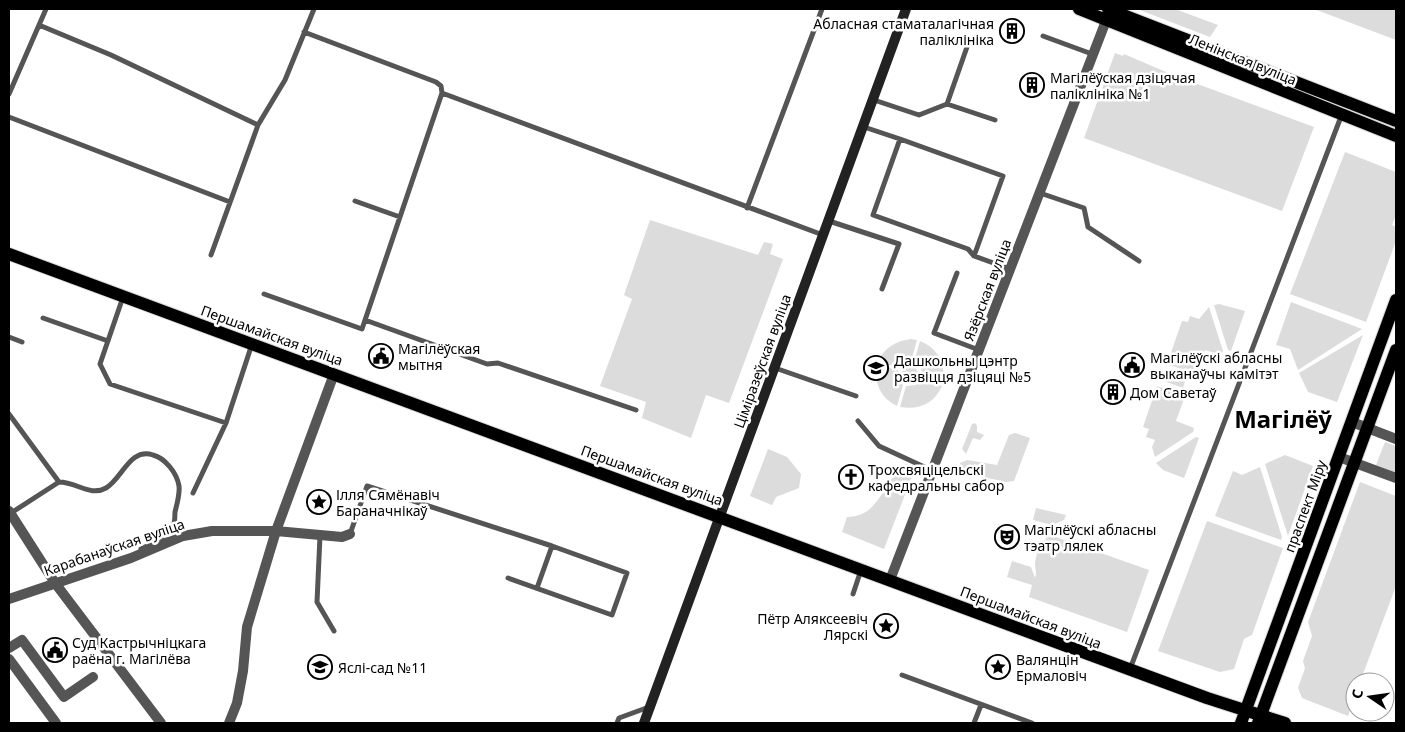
<svg xmlns="http://www.w3.org/2000/svg" width="1405" height="732" viewBox="0 0 1405 732" font-family="'Noto Sans',sans-serif">
	<style>
		.green { fill: #dcdcdc }
		.lines { fill: none; stroke-linecap: round; stroke-linejoin: round }
		.primary-casing { stroke: #dbdbdb; stroke-width: 14 }
		.service { stroke: #555; stroke-width: 5 }
		.minor { stroke: #555; stroke-width: 10 }
		.tertiary { stroke: #555; stroke-width: 10 }
		.secondary { stroke: #222; stroke-width: 10 }
		.primary { stroke: #000; stroke-width: 12 }
		.labels { text-anchor: middle; dominant-baseline: central; stroke-width: 5; stroke-linejoin: round; paint-order: stroke }
		.poi-label { font-size: 14px; fill: #000; stroke: #fff; text-anchor: start }
		.street-label { font-size: 14px; fill: #000; stroke: #fff }
		.town-label { font-size: 24px; font-weight: bold; fill: #000; stroke: #fff }
	</style>
	<rect width="100%" height="100%" fill="#fff"/>
	<!-- green -->
	<path class="green" d="M1137,9H1175L1218,25L1210,37Z
		M1314,9H1396V40Z
		M1115,53L1123,56L1124,54L1173,75L1314,127L1282,211L1084,138Z
		M1345,152L1396,172V215L1392,225L1396,227V241L1366,322L1290,294Z
		M650,220L758,255L764,242L773,244L770,254L783,259L729,403L706,395L691,438L642,418L646,402L600,386L632,299L624,295Z
		M1291,302L1362,329L1298,370L1290,349L1276,345Z
		M1219,304L1245,311L1231,351L1228,350L1214,305Z
		M1209,307L1223,351L1221,355L1205,350L1196,374L1167,364L1182,321L1188,322L1190,316L1199,319Z
		M1363,335L1337,402L1308,392L1299,373Z
		M911,339L917,340L911,361L904,363L899,368L878,361C885,347 896,341 911,339Z
		M920,341C939,349 946,364 943,384L922,378L921,368L914,362Z
		M877,364L898,370L897,377L903,385L897,406C879,397 874,382 877,364Z
		M902 374a8 8 0 1 1 16 0a8 8 0 1 1-16 0Z
		M1165,371L1186,378L1183,388L1161,380Z
		M921,380L942,386C934,404 919,410 900,407L906,386L916,385Z
		M1157,386L1185,396L1176,421L1194,428L1193,432L1155,457L1152,447L1155,440L1146,437L1149,429L1143,427Z
		M975,423L977,426V432L984,435L980,440L973,438L966,454L962,449L972,424Z
		M1015,433L1030,438L1014,481L1006,482L961,472L959,470L960,463L967,460L997,465L1009,435Z
		M1196,437L1199,438L1184,478L1163,470L1156,463Z
		M1385,442L1396,446V473L1376,465Z
		M768,449L787,457L801,474L799,488L776,497L772,505L750,496Z
		M1285,455L1313,466L1288,536L1265,464Z
		M906,464L916,466L884,549L842,532L847,517C881,517 883,479 906,464Z
		M1260,467L1282,537L1281,540L1215,516L1233,471L1242,475Z
		M1360,482L1396,496V586L1360,682H1355V697L1348,716L1302,698L1298,688L1305,668L1303,661L1312,636L1308,622Z
		M1036,508L1066,515L1064,520L1052,525L1033,520Z
		M1207,521L1283,548L1252,635L1244,639L1234,669L1220,672L1158,651Z
		M1050,535L1149,570L1127,632L1029,597L1032,585L1007,577L1012,561L1031,567L1035,578C1037,572 1035,569 1035,563C1036,553 1042,541 1050,535Z"/>
	<g class="lines">
		<defs>
			<path id="primary" d="M1079,9L1396,136
				M1108,9L1396,121
				M9,254L1088,654L1207,698L1285,723
				M1241,723L1396,300
				M1258,723L1396,350"/>
		</defs>
		<!-- primary casing -->
		<use href="#primary" class="primary-casing"/>
		<!-- service -->
		<path class="service" d="M39,25L111,55L258,125
			M304,32L436,82L441,86L442,93L823,235
			M1043,36L1092,54
			M9,94L46,9
			M874,100L919,115L947,104L995,120
			M947,104L967,47
			M9,117L230,202
			M864,127L900,139
			M1040,193L1084,208L1088,227L1139,261
			M355,201L400,217
			M747,208L822,9
			M829,221L899,244L882,289
			M211,255L258,125L285,80L314,9
			M974,256L1003,176L900,139L873,215L968,249L974,256L1010,269
			M957,273L934,333L979,350
			M264,294L362,329L442,93
			M123,297L100,364L110,384L226,423L252,344
			M43,318L108,341
			M365,320L487,364L498,363L636,410
			M9,337L22,342
			M775,368L856,396
			M9,414L59,482L11,513
			M858,421L879,446L933,471
			M59,482C77,482 90,497 106,488C122,479 130,447 153,455C165,458 177,473 179,486C180,494 177,504 175,512C175,518 175,526 171,531C164,539 151,544 141,549
			M193,493L226,423
			M350,534L367,486L552,546L627,573L612,615L508,578
			M320,536L317,602L334,631
			M537,588L552,546
			M853,594L861,570
			M1130,669L1342,114
			M902,675L1032,723
			M617,723L619,718L649,707
			M974,723L981,705"/>
		<!-- minor -->
		<path class="minor" d="M9,511L55,583L161,723
			M890,580L1109,13
			M9,599L131,558L183,536L212,531H276L342,537L350,534
			M9,648L22,640L64,697L93,677
			M9,659L56,723
			M229,723L237,703L243,671L247,627L276,531L334,374"/>
		<!-- tertiary -->
		<path class="tertiary" d="M1352,422L1396,439
			M1339,457L1396,478"/>
		<!-- secondary -->
		<path class="secondary" d="M644,723L906,9"/>
		<!-- primary -->
		<use href="#primary" class="primary"/>
	</g>
	<!-- icons -->
	<defs>
		<symbol id="building-ring" viewBox="-11 -11 22 22"><circle r="9.5" fill="#fff" stroke="#000" stroke-width="1.5"/><path d="M-4-6H4V6H1V3H-1V6H-4ZM-2.5-4.3h1.7v1.8h-1.7ZM.8-4.3h1.7v1.8H.8ZM-2.5-1h1.7V.8h-1.7ZM.8-1h1.7V.8H.8Z" fill="#000"/></symbol>
		<symbol id="civic-ring" viewBox="-11 -11 22 22"><circle r="9.5" fill="#fff" stroke="#000" stroke-width="1.5"/><path d="M-.6-6.5H3V-4.5H.6V-3L4-1V1h2V6H-6V1h2V-1L-.6-3ZM-1.2 2.5V6h2.4V2.5Z" fill="#000"/></symbol>
		<symbol id="school-ring" viewBox="-11 -11 22 22"><circle r="9.5" fill="#fff" stroke="#000" stroke-width="1.5"/><path d="M0-5L7-2L0 1L-7-2ZM-4 1L0 2.5L4 1V4Q0 6-4 4Z" fill="#000"/></symbol>
		<symbol id="church-ring" viewBox="-11 -11 22 22"><circle r="9.5" fill="#fff" stroke="#000" stroke-width="1.5"/><path d="M-1.2-6h2.4v3.5h3.3v2.4h-3.3V6h-2.4V-.1h-3.3v-2.4h3.3Z" fill="#000"/></symbol>
		<symbol id="sight-ring" viewBox="-11 -11 22 22"><circle r="9.5" fill="#fff" stroke="#000" stroke-width="1.5"/><path d="M0-6L1.8-2.2L6-1.7L2.9 1.2L3.7 5.4L0 3.3L-3.7 5.4L-2.9 1.2L-6-1.7L-1.8-2.2Z" fill="#000"/></symbol>
		<symbol id="theatre-ring" viewBox="-11 -11 22 22"><circle r="9.5" fill="#fff" stroke="#000" stroke-width="1.5"/><path d="M-5-5.5Q0-4 5-5.5V0Q5 5 0 6Q-5 5-5 0ZM-3.3-2.5H-1v1.5H-3.3ZM1-2.5H3.3v1.5H1ZM-2.8 1Q0 5.5 2.8 1Z" fill="#000"/></symbol>
	</defs>
	<g fill-rule="evenodd">
		<use href="#building-ring" x="998" y="17" width="28" height="28"/>
		<use href="#building-ring" x="1018" y="71" width="28" height="28"/>
		<use href="#civic-ring" x="367" y="342" width="28" height="28"/>
		<use href="#civic-ring" x="1118" y="351" width="28" height="28"/>
		<use href="#school-ring" x="862" y="354" width="28" height="28"/>
		<use href="#building-ring" x="1099" y="378" width="28" height="28"/>
		<use href="#church-ring" x="837" y="463" width="28" height="28"/>
		<use href="#sight-ring" x="305" y="488" width="28" height="28"/>
		<use href="#theatre-ring" x="993" y="523" width="28" height="28"/>
		<use href="#sight-ring" x="872" y="612" width="28" height="28"/>
		<use href="#civic-ring" x="41" y="636" width="28" height="28"/>
		<use href="#school-ring" x="306" y="653" width="28" height="28"/>
		<use href="#sight-ring" x="984" y="653" width="28" height="28"/>
	</g>
	<g class="labels">
		<!-- poi labels -->
		<g class="poi-label">
			<text x="994" y="23" text-anchor="end">Абласная стаматалагічная<tspan x="994" dy="16">паліклініка</tspan></text>
			<text x="1050" y="77">Магілёўская дзіцячая<tspan x="1050" dy="16">паліклініка №1</tspan></text>
			<text x="398" y="348">Магілёўская<tspan x="398" dy="16">мытня</tspan></text>
			<text x="1150" y="357">Магілёўскі абласны<tspan x="1150" dy="16">выканаўчы камітэт</tspan></text>
			<text x="894" y="360">Дашкольны цэнтр<tspan x="894" dy="16">развіцця дзіцяці №5</tspan></text>
			<text x="1130" y="392">Дом Саветаў</text>
			<text x="868" y="469">Трохсвяціцельскі<tspan x="868" dy="16">кафедральны сабор</tspan></text>
			<text x="336" y="494">Ілля Сямёнавіч<tspan x="336" dy="16">Бараначнікаў</tspan></text>
			<text x="1024" y="529">Магілёўскі абласны<tspan x="1024" dy="16">тэатр лялек</tspan></text>
			<text x="868" y="618" text-anchor="end">Пётр Аляксеевіч<tspan x="868" dy="16">Лярскі</tspan></text>
			<text x="72" y="642">Суд Кастрычніцкага<tspan x="72" dy="16">раёна г. Магілёва</tspan></text>
			<text x="1016" y="659">Валянцін<tspan x="1016" dy="16">Ермаловіч</tspan></text>
			<text x="338" y="667">Яслі-сад №11</text>
		</g>
		<!-- street labels -->
		<g class="street-label">
			<text transform="translate(1243 59) rotate(22)">Ленінская вуліца</text>
			<text transform="translate(987 290) rotate(-69)">Язёрская вуліца</text>
			<text transform="translate(272 335) rotate(20)">Першамайская вуліца</text>
			<text transform="translate(762 361) rotate(-70)">Ціміразеўская вуліца</text>
			<text transform="translate(652 475) rotate(20)">Першамайская вуліца</text>
			<text transform="translate(1305 506) rotate(-70)">праспект Міру</text>
			<text transform="translate(114 547) rotate(-19)">Карабанаўская вуліца</text>
			<text transform="translate(1031 617) rotate(21)">Першамайская вуліца</text>
		</g>
		<!-- town labels -->
		<g class="town-label">
			<text x="1283" y="418">Магілёў</text>
		</g>
	</g>
	<!-- border -->
	<rect width="1405" height="732" fill="none" stroke="#000000" stroke-width="20"/>
	<!-- north arrow -->
	<g transform="translate(1370 697) rotate(283)"><circle r="24" fill="#ffffff" stroke="#999999"/>
	<path d="M0-4L9 19L0 12L-9 19Z" fill="#000000"/>
	<text y="-8" font-size="14" font-weight="bold" text-anchor="middle" fill="#000000">С</text>
	</g>
</svg>
